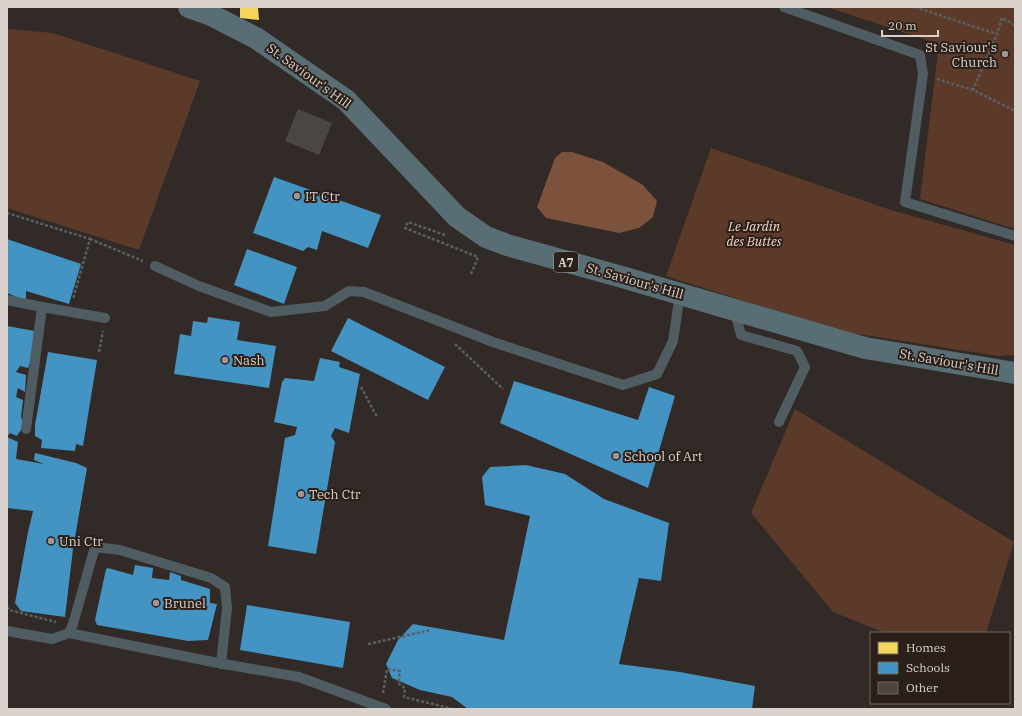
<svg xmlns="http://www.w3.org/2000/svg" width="1022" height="716" viewBox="0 0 1022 716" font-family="'IBM Plex Serif',serif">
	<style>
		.green { fill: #5b3a29 }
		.water { fill: #7c523d }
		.homes { fill: #f6d55c }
		.schools { fill: #4393c3 }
		.building { fill: #4b4642 }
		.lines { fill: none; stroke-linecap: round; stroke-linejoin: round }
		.path { stroke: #5a6062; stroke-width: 2.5; stroke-dasharray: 3 2; stroke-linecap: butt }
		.service { stroke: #4f5c61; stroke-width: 10 }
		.primary { stroke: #596d74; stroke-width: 22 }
		.poi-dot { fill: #9f9793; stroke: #2b1f19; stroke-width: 1.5 }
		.labels { text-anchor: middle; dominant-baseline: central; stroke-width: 4; stroke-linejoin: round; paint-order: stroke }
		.shield { fill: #2b1f19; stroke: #a69c97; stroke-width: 1 }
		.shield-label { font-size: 12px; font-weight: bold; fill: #dad2cd }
		.poi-label { font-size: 13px; fill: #dad2cd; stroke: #2b1f19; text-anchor: start }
		.street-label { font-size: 13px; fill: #dad2cd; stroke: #2b1f19 }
		.park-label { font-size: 13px; font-style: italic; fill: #f6d7c8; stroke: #2b1f19 }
	</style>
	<rect width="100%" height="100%" fill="#312a26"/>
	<!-- green -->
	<path class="green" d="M827,7H1015V229L920,199L939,44Z
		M7,29L53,33L200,81L139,250L7,208Z
		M711,148L891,210L1015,245V355L998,356L839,331L666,276Z
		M795,409L1014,542L986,633H885L833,612L751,513Z"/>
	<!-- water -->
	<path class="water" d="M562,152H572L603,162L643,185L657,201L653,217L639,228L619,233L546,218L537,207L555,158Z"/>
	<!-- homes -->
	<path class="homes" d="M240,7H258L259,20L240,18Z"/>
	<!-- schools -->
	<path class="schools" d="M274,177L381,215L368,248L322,231L317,250L308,247L303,251L253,233Z
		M7,239L81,264L69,304L26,291V301L7,293Z
		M247,249L297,267L284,304L234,285Z
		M208,317L240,322L237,340L276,346L269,388L174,374L180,334L191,336L193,321L207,323Z
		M348,318L445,367L428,400L331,351Z
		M7,326L35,331L32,359L28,368L20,366L16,372L26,375L25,392L18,388L16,397L23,400L21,417L24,425L17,436L10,433L7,437L18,442L16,459L44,464L34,460L35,453L76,463L87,468L73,549L65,617L21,611L15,603L28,532L33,511L7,508Z
		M48,352L97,360L83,446L76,444L75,451L41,448L42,440L35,436V425Z
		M320,358L340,362L339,367L360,374L349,433L335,428L331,436L335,442L316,554L268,546L285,438L295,435L297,427L274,422L282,382L285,378L314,381Z
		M514,381L638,420L649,387L675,396L648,488L500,423Z
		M526,465L565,474L604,499L669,523L661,581L639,578L619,664L680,672L755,686L752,709H468L452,697L420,690L392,678L386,664L398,640L413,624L504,640L530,516L485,505L482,477L490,467Z
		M135,565L153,568L152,578L169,580L170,572L181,576V580L210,589V603L217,604L208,640L188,641L97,625L95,620L106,569L108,568L133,575Z
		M247,605L350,622L343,668L240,650Z"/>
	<!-- building -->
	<path class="building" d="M298,109L332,123L319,155L285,141Z"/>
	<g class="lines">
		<!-- path -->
		<path class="path" d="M915,7L997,34
			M1015,25L1002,18L997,34L973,90L1015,111
			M937,79L973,90
			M7,213L90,239L73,299
			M445,235L408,222L405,228L478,257L471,274
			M90,239L143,261
			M455,344L503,389
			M99,352L103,331
			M361,387L377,417
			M7,607L9,610L56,622
			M368,644L431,630
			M383,693L387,669L400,671L398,683L405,688L404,697L453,709"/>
		<!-- service -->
		<path class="service" d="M784,7L920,55L923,74L905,202L1015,236
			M155,266L199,286L271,312L325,306L349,291L364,292L493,342L623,385L657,374L673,341L680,294
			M7,300L42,307L105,318
			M734,309L741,335L797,351L805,367L779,422
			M26,429L42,307
			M7,631L52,639L69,633L218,663L299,677L386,709
			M69,633L73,624L95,547L120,550L211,578L225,587L227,608L221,664"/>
		<!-- primary -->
		<path class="primary" d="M189,7L209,14L256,38L346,100L457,217L486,237L507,245L622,277L865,348L1015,373"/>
	</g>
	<!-- markers -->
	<g class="poi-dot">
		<circle cx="1005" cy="54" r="4"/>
		<circle cx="297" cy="196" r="4"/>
		<circle cx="225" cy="360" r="4"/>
		<circle cx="616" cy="456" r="4"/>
		<circle cx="301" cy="494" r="4"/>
		<circle cx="51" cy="541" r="4"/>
		<circle cx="156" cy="603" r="4"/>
	</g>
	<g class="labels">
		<!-- shield labels -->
		<rect class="shield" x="554" y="252" width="24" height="20" rx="3"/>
		<g class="shield-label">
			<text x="566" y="262">A7</text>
		</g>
		<!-- poi labels -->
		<g class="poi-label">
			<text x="997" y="47" text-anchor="end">St Saviour's<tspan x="997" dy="15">Church</tspan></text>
			<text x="305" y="196">IT Ctr</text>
			<text x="233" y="360">Nash</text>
			<text x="624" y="456">School of Art</text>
			<text x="309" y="494">Tech Ctr</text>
			<text x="59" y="541">Uni Ctr</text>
			<text x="164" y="603">Brunel</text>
		</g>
		<!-- street labels -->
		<g class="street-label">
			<text transform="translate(309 76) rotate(36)">St. Saviour's Hill</text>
			<text transform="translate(635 281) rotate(16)">St. Saviour's Hill</text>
			<text transform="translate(949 362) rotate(10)">St. Saviour's Hill</text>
		</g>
		<!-- park labels -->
		<g class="park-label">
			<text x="754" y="226">Le Jardin<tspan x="754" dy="15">des Buttes</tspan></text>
		</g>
	</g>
	<!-- border -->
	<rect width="1022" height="716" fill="none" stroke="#dad2cd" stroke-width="16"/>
	<!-- legend -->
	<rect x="870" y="632" width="140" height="72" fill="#2b1f19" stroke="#716761"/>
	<rect x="878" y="642" width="20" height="12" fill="#f6d55c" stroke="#716761"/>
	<text x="906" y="652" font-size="12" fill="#dad2cd">Homes</text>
	<rect x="878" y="662" width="20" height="12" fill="#4393c3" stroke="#716761"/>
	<text x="906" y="672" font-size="12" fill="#dad2cd">Schools</text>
	<rect x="878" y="682" width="20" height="12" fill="#4b4642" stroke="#716761"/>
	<text x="906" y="692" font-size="12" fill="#dad2cd">Other</text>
	<!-- scale -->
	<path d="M882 30v6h56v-6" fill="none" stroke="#dad2cd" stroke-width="2"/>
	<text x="888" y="30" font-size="12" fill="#dad2cd" stroke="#2b1f19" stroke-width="3" paint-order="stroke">20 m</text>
</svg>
